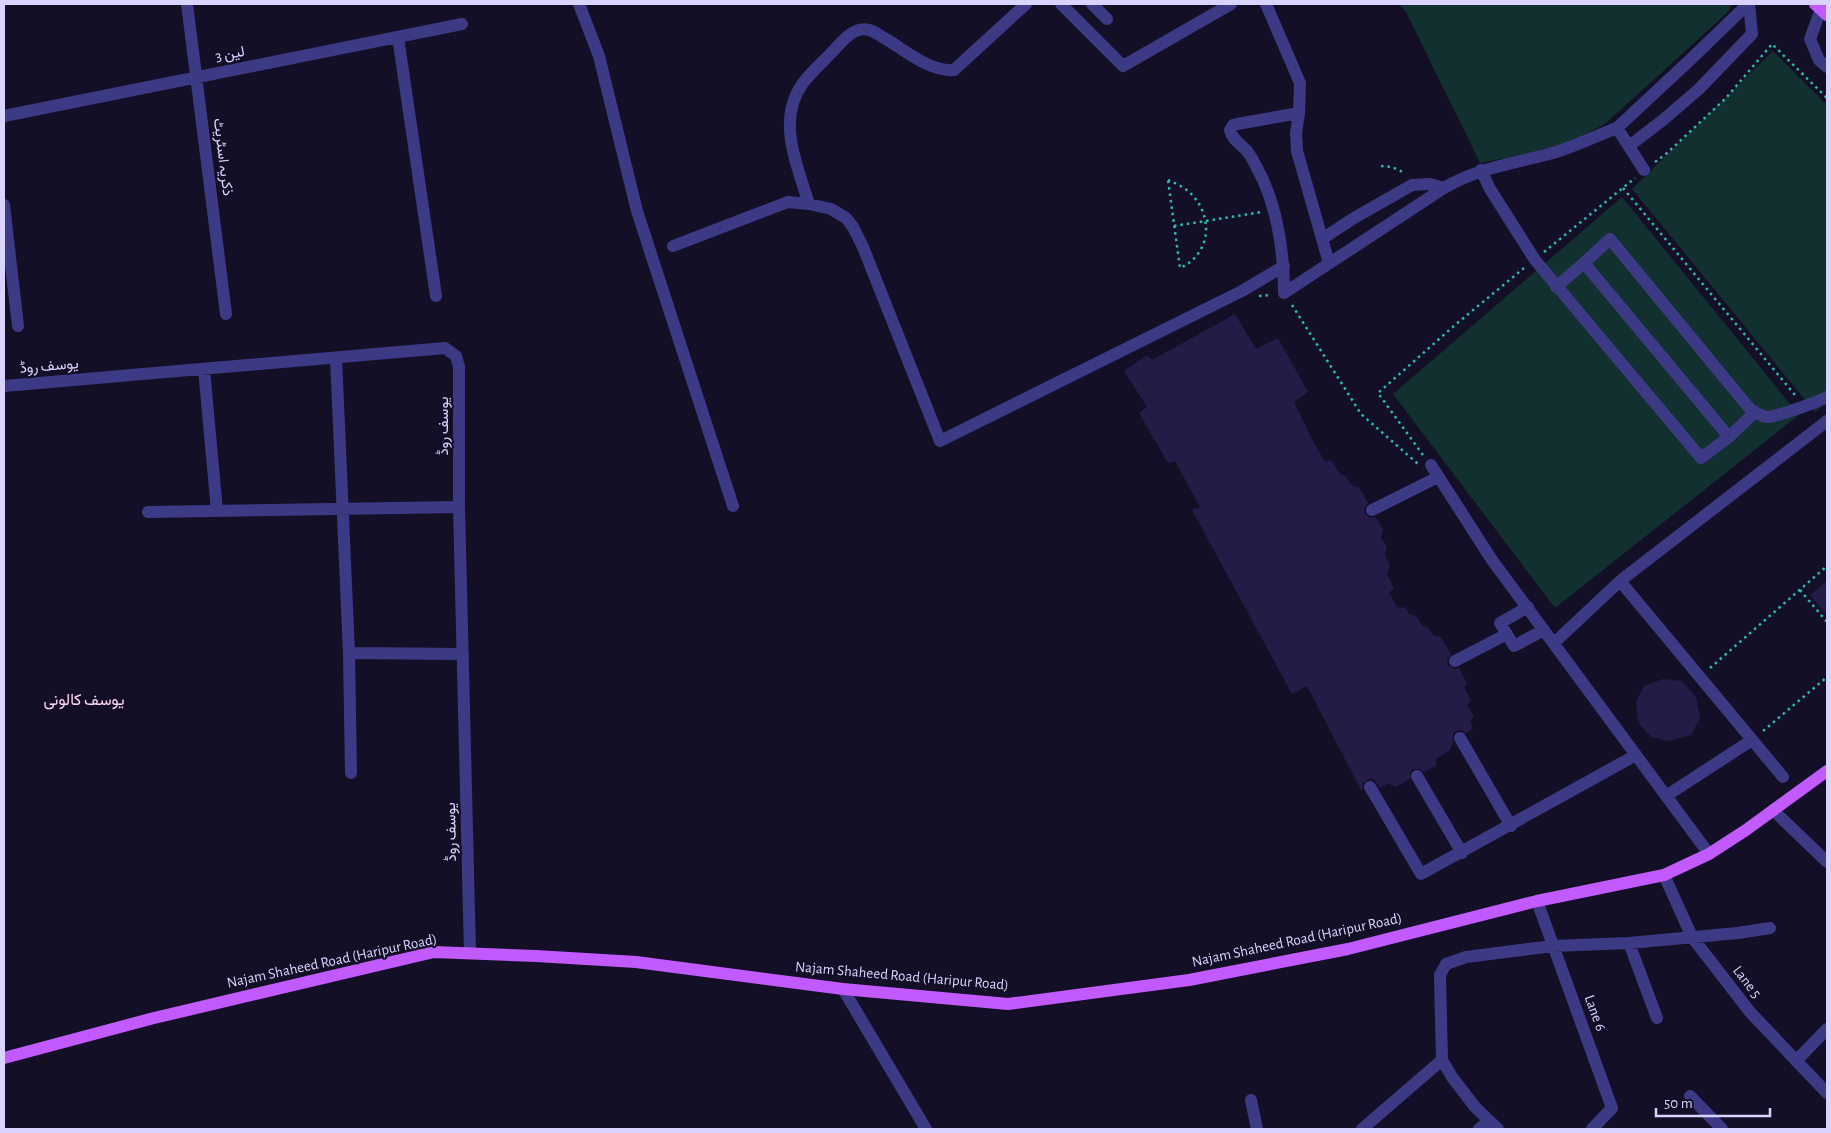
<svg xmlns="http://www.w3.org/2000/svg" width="1831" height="1133" viewBox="0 0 1831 1133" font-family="'Alegreya Sans',Vazirmatn,sans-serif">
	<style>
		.green { fill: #12302f }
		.building { fill: #241b47 }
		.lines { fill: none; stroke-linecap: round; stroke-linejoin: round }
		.path { stroke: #2fb8b0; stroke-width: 2.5; stroke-dasharray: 2.5 4; stroke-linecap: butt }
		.minor { stroke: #3d3a85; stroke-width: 12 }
		.major { stroke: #c25bff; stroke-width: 12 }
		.labels { text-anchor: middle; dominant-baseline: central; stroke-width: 4.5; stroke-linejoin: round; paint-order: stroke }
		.street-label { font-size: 15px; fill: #d9d4ff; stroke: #130f26 }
		.neighbourhood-label { font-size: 16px; fill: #ffd6f0; stroke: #130f26 }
	</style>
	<rect width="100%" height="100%" fill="#130f26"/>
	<!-- green -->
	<path class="green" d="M1399,4H1732L1728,12L1605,124L1574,140L1535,152L1480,163L1406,12Z
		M1773,51L1827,105V402L1815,412L1632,189Z
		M1622,197L1799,415L1555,608L1393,394Z"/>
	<!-- building -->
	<path class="building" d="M1235,314L1256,349L1278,338L1308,392L1294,402L1312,439L1325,462L1331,460L1339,473L1345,476L1353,486L1359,487L1368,503L1364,509L1365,514L1371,518L1376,517L1383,530L1381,537L1387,547L1385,555L1390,565L1387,574L1394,588L1389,593L1398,608L1405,607L1409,614L1417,617L1422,626L1428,627L1434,636H1440L1451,654L1447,660L1448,665L1454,669L1459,668L1467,684L1464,687L1471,700L1467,705L1474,716L1470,721L1473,729L1466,733L1460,730L1456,731L1453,734V742L1450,750L1436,759V766L1424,772L1421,769H1413L1410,772V779L1395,787L1389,783L1380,788L1374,780L1369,779L1363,783L1362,792L1307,686L1292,694L1192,510L1200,507L1175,461L1168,463L1139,413L1147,407L1124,371L1147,355L1152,360Z
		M1827,581V615L1810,595Z
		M1663,679L1682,681L1696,697L1700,718L1691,735L1669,741L1651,737L1638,722L1636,701L1644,686Z"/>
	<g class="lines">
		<!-- path -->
		<path class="path" d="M1655,162L1666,154L1726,98L1772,44L1827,98
			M1381,166L1392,167L1405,173
			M1168,180C1177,184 1188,189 1194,197C1214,221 1209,255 1180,268Z
			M1623,188L1795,395
			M1174,226L1262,212
			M1544,252L1635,178
			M1259,296L1271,295
			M1292,305L1361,414L1418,464
			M1423,455L1378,393L1455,325L1524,268
			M1800,590L1827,622
			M1710,668L1827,566
			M1763,731L1827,677"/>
		<!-- minor -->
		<path class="minor" d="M187,4L226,314
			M579,4L599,56L637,211L733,506
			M1061,4L1123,66L1231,4
			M1092,4L1107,19
			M1266,4L1300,83L1299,113L1296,133L1297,151L1329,263
			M1821,9L1810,39L1819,60L1827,67
			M398,37L436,296
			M4,116L462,24
			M1617,128L1691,59L1748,4
			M1629,146L1663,120L1699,89L1752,34L1749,4
			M1481,170L1490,189L1535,260L1701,458L1729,437L1584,263L1610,239L1750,409C1757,413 1761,417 1769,417C1778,416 1818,402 1827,397
			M809,204C797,165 776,120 803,83C812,71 824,61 835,49C843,40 855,26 869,30C875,31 881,37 886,39C906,51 930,72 954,70L1026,4
			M4,205L18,326
			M1322,239L1354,218L1412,185L1430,184L1444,188
			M673,246L788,202L809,204L831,209L846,218L853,227L863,247L940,441L1242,291L1284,266
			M1556,287L1584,263
			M1284,293L1444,188C1478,168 1512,164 1549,154C1572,148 1595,136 1617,128L1644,170
			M1284,293C1284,252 1277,204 1257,168C1254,162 1251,156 1247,151C1241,144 1232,140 1230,130L1233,125L1237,124L1299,113
			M336,358L349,653L351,773
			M204,369L217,511
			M4,386L445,348L456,356L459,367V507L470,953
			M1729,437L1755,412
			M1431,465L1492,560L1709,854
			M1372,510L1438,477
			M148,512L459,507
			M1620,581L1783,777
			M1528,607L1500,623L1514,646L1544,630
			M1554,643L1620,581L1827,421
			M349,653L463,654
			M1455,661L1507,634
			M1460,738L1511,826
			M1417,776L1462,853
			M1370,787L1421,874L1636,755
			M1666,796L1752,740
			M1773,810L1827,862
			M1664,875L1692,937L1750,1012L1827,1093
			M1537,901L1612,1108L1592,1129
			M1629,943L1657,1018
			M843,989L926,1129
			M1796,1061L1827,1029
			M1690,1096L1722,1129
			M1251,1100L1257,1129
			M1362,1129L1442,1060
			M1479,1129L1489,1121
			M1498,1129L1475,1107L1452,1077L1442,1060L1440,975L1446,964L1466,957L1553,946L1629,943L1738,933L1770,928"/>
		<!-- major -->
		<path class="major" d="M1815,4L1827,15
			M4,1058L154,1018L434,952L536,956L636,962L843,989L1008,1004L1189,980L1348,949L1537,901L1664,875L1709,854L1746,830L1827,771"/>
	</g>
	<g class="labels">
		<!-- street labels -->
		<g class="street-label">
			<text transform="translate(230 54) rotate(-11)">لین 3</text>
			<text transform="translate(223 157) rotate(83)">ذکریہ اسٹریٹ</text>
			<text transform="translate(49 366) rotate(-5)">یوسف روڈ</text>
			<text transform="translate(443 426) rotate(-90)">یوسف روڈ</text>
			<text transform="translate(451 832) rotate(-91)">یوسف روڈ</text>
			<text transform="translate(1297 940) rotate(-12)">Najam Shaheed Road (Haripur Road)</text>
			<text transform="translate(332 961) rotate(-12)">Najam Shaheed Road (Haripur Road)</text>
			<text transform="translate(902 976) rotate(5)">Najam Shaheed Road (Haripur Road)</text>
			<text transform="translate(1747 982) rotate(52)">Lane 5</text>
			<text transform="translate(1595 1013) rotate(70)">Lane 6</text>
		</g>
		<!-- neighbourhood labels -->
		<g class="neighbourhood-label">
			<text x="84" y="700">یوسف کالونی</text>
		</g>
	</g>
	<!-- border -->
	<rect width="1831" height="1133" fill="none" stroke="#d9d4ff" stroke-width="10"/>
	<!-- scale -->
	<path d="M1656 1108v8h114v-8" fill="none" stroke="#d9d4ff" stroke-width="2.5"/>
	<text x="1664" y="1108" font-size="15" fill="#d9d4ff" stroke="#130f26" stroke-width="4" paint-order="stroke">50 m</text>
</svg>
